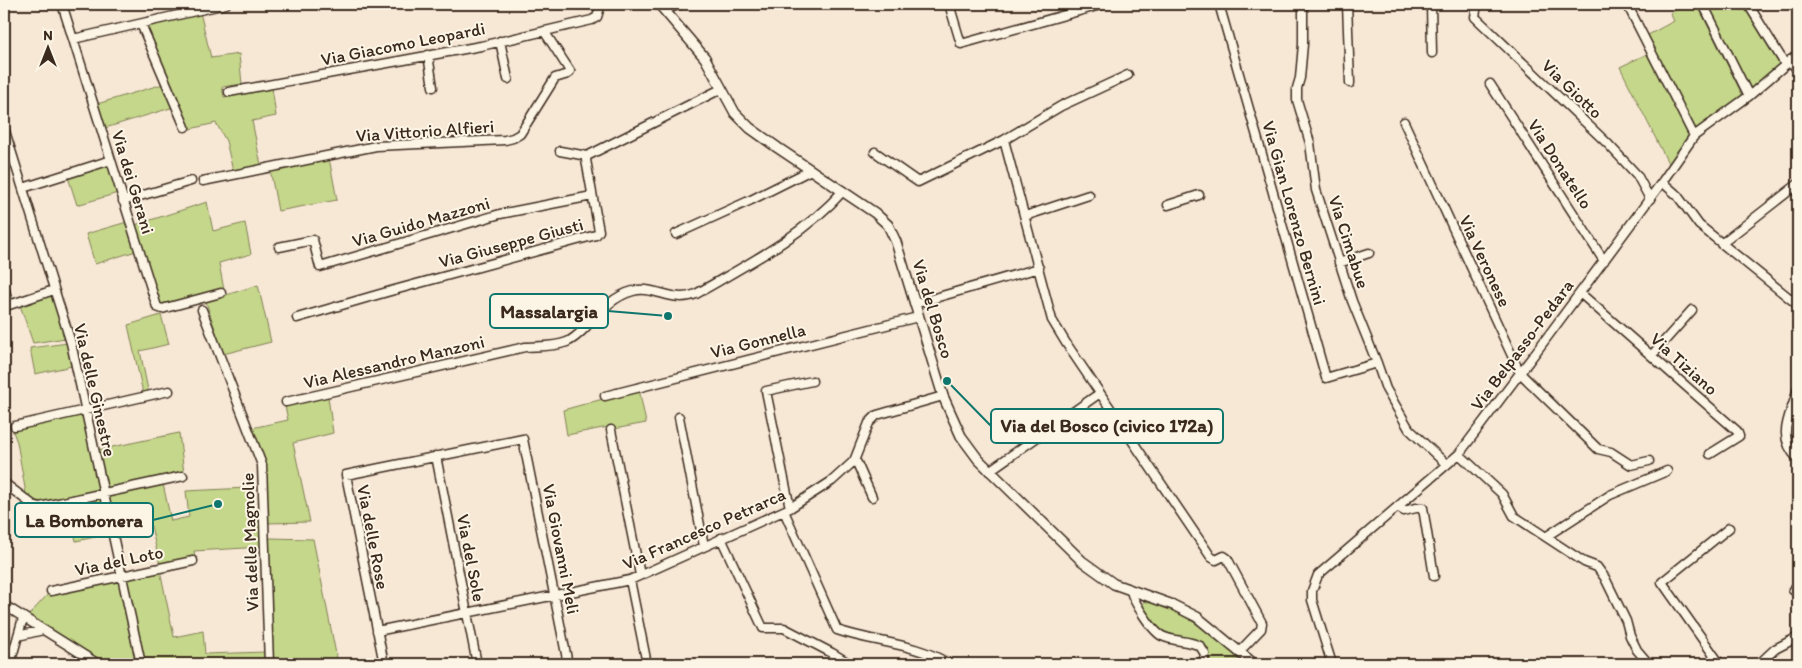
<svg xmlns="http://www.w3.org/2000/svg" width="1802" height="668" viewBox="0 0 1802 668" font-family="Itim,sans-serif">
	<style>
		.green { fill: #c5d78b; stroke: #808054 }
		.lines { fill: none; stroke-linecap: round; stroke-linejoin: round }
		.minor-casing { stroke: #3b2a1e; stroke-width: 11 }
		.major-casing { stroke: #3b2a1e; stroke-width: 12 }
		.minor { stroke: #fcf5e5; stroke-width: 8 }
		.major { stroke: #fcf5e5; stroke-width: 9 }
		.labels { text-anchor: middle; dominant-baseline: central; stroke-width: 4; stroke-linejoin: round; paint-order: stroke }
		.street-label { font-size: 18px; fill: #3b2a1e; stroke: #fcf5e5 }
		.leader { fill: none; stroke: #0f766e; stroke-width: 2 }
		.callout-dot { fill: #0f766e; stroke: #fcf5e5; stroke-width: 2 }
		.callout { fill: #fcf5e5; stroke: #0f766e; stroke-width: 2 }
		.callout-label { font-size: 19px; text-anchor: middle; font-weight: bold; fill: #3b2a1e }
	</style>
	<rect width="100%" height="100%" fill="#f7e7d5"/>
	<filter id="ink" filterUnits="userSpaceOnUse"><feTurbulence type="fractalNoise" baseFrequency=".02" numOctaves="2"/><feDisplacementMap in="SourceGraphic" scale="10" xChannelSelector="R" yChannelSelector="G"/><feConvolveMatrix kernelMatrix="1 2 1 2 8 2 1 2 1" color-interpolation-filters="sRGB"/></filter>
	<g filter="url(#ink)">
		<!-- green -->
		<path class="green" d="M1688,4H1697L1743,96L1697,129L1693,126L1647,37L1648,35L1674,21L1670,13Z
			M1708,4H1744L1779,62V66L1753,88H1750Z
			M200,12L211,58L239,54L242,84L222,87L224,97L272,88L276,116L252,121L261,165L259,167L233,171L226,141L216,123L190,129L147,26Z
			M1647,54L1689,133V138L1669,165L1620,67Z
			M163,84L174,107L105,128L97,104Z
			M329,158L337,200L278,211L270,169Z
			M109,164L118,193L77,205L68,177Z
			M207,202L213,231L245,223L251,254L219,263L224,290L173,304L167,305L165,303L160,304L135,225Z
			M127,222L136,251L95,264L86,234Z
			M258,285L271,342L223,354L206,302L226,295Z
			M53,294L66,338L33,343L20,305Z
			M161,315L169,344L140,351L148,390V393H143L128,325Z
			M68,343L72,366L35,374L30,348Z
			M639,389L646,423L614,429L613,426L567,435L563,410Z
			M328,397L333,433L293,443L310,522L267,523L265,463L252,428L288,420L285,406Z
			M84,413L100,491L39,504L32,501L26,494L17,442L12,429Z
			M179,433L184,473L107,490L98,450Z
			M163,484L171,521L189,517L186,491L247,488L249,519L261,518L262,547L194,551L195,557L160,565L151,526L116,533L109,496Z
			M102,496L110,534L76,541L68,504Z
			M268,538L313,539L338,664H272Z
			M160,570L174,637L203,631L205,654L266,652V664H144L126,581L127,579Z
			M120,580L138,664H104L28,616L49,593Z
			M1144,601C1152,602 1160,606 1167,608C1196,620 1216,638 1239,659C1229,664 1220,667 1209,662C1214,631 1178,641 1162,630C1155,625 1148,613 1143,606Z"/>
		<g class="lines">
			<defs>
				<path id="minor" d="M62,4L157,307L162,309L169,307L221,293
					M949,4L961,44L1104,4
					M1219,4L1326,378L1377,363
					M1303,4V44L1300,78L1297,88V100L1310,143L1316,190L1352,301L1377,363L1386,389L1409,429L1446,464
					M1347,4L1350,83
					M1431,4L1432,53
					M1477,4L1475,17L1608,144L1637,175L1650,199
					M1627,4L1694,136
					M1703,4L1749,96
					M1748,4L1785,64
					M664,10L681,4
					M141,24L185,127
					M73,39L226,4
					M500,41L508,79
					M428,55L433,87
					M1790,60L1798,71
					M1490,84L1604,261
					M229,92L481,46L592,20L597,17L601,4
					M1404,122L1520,373L1598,449L1611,452L1631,465L1649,461
					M4,128L71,343L141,664
					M1004,140L1061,106L1128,75
					M560,151L587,156
					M875,152L918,182L1004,140L1052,320L1066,343L1211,557L1216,560L1224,556L1227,558L1262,623L1261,629L1239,652
					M203,181L376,146L505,140L513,138L520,134L555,78L568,74L570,71L544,31
					M1662,182L1677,195L1699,225L1798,305
					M23,188L111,160
					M123,201L191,181
					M1168,205L1199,195
					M1025,216L1089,195
					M676,234L751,200L811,170
					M1721,244L1798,184
					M279,247L313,240L320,267L500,214L592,196
					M1339,263L1369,253
					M4,287L9,305L54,290
					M1580,293L1737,431L1739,436L1710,454
					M914,304L1039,268
					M202,310L262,465L269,664
					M297,318L387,292L596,235L599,231L586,160L587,156L721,89
					M1652,355L1692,310
					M1798,388C1792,415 1774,434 1798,459
					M605,396L918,317
					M286,402L525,347C539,346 555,347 567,342C574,339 580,333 585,328C599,313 613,296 633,291C655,285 673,304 696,294C748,264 803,236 843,191
					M679,417L704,546
					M15,426L169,391
					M611,430L640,575
					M1459,454L1502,494L1514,516L1584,562L1597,567L1605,578L1626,621L1630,636L1637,650L1649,664
					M436,456L477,664
					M854,461L857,463L872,497
					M989,471L1100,393
					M4,483L33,505L40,507L183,476
					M1397,507L1404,511L1416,508H1423L1434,576
					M790,508L766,391L812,381
					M784,511L837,630C875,643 916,643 949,664
					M1547,536L1610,495L1667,471
					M721,538L763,628H784L832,653L850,664
					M630,580L647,664
					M1793,590L1798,585
					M51,591L193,561
					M1131,591C1133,601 1152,631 1162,636C1174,642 1188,640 1200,646L1205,654L1203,664
					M4,605L98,664
					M377,631L630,580L790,508L832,481L854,461L869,423L877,415L943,396
					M18,636L43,630
					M10,664L23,618
					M384,664L346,475L523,439L568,664
					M1332,664L1312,600V591L1318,575L1459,454L1548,336L1662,182L1694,136L1749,96L1798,54
					M1720,664L1662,582L1729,528
					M1759,664L1775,649L1798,637"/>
				<path id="major" d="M659,4L705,58L735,113L750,128L778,148L875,213L888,225L896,242L943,396L961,436L978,459L1082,561L1114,584L1173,605L1197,617L1254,664"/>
			</defs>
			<!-- minor casing -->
			<use href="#minor" class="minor-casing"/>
			<!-- major casing -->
			<use href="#major" class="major-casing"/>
			<!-- minor -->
			<use href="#minor" class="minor"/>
			<!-- major -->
			<use href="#major" class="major"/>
		</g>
	</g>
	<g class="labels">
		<!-- street labels -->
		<g class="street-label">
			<text transform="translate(403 44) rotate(-11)">Via Giacomo Leopardi</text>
			<text transform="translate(1572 89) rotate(44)">Via Giotto</text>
			<text transform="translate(425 131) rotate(-4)">Via Vittorio Alfieri</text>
			<text transform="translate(1560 164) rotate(57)">Via Donatello</text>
			<text transform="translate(133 182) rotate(73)">Via dei Gerani</text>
			<text transform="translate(1294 213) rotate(74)">Via Gian Lorenzo Bernini</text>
			<text transform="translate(421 222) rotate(-16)">Via Guido Mazzoni</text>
			<text transform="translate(1349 242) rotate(72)">Via Cimabue</text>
			<text transform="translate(511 243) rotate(-15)">Via Giuseppe Giusti</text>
			<text transform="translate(1485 261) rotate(65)">Via Veronese</text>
			<text transform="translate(933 309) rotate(73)">Via del Bosco</text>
			<text transform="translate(758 341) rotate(-14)">Via Gonnella</text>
			<text transform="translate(1522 345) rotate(-53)">Via Belpasso-Pedara</text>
			<text transform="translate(394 362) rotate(-13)">Via Alessandro Manzoni</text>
			<text transform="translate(1684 364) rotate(42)">Via Tiziano</text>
			<text transform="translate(95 390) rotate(77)">Via delle Ginestre</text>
			<text transform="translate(704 529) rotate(-24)">Via Francesco Petrarca</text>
			<text transform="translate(373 537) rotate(79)">Via delle Rose</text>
			<text transform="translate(250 542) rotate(-92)">Via delle Magnolie</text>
			<text transform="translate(561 549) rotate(79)">Via Giovanni Meli</text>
			<text transform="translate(471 558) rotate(79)">Via del Sole</text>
			<text transform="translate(119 561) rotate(-12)">Via del Loto</text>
		</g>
	</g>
	<!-- callouts -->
	<path class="leader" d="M668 316L608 311M947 381L991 426M218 504L153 520"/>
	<g class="callout-dot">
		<circle cx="668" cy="316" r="5"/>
		<circle cx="947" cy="381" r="5"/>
		<circle cx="218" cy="504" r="5"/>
	</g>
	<g class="callout">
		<rect x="490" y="294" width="118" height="34" rx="5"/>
		<rect x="991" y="409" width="232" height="34" rx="5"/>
		<rect x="15" y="503" width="138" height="34" rx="5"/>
	</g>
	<g class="callout-label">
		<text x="549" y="318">Massalargia</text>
		<text x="1107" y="432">Via del Bosco (civico 172a)</text>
		<text x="84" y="527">La Bombonera</text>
	</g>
	<!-- margin -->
	<rect width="1802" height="668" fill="none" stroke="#fcf5e5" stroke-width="20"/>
	<rect x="10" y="10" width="1782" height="648" fill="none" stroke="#3b2a1e" stroke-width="2" filter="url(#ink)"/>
	<!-- north arrow -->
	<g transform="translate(48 48)" stroke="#fcf5e5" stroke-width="4" paint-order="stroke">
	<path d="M0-4L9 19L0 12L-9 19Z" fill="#3b2a1e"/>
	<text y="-8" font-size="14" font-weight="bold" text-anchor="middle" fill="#3b2a1e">N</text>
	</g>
</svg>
